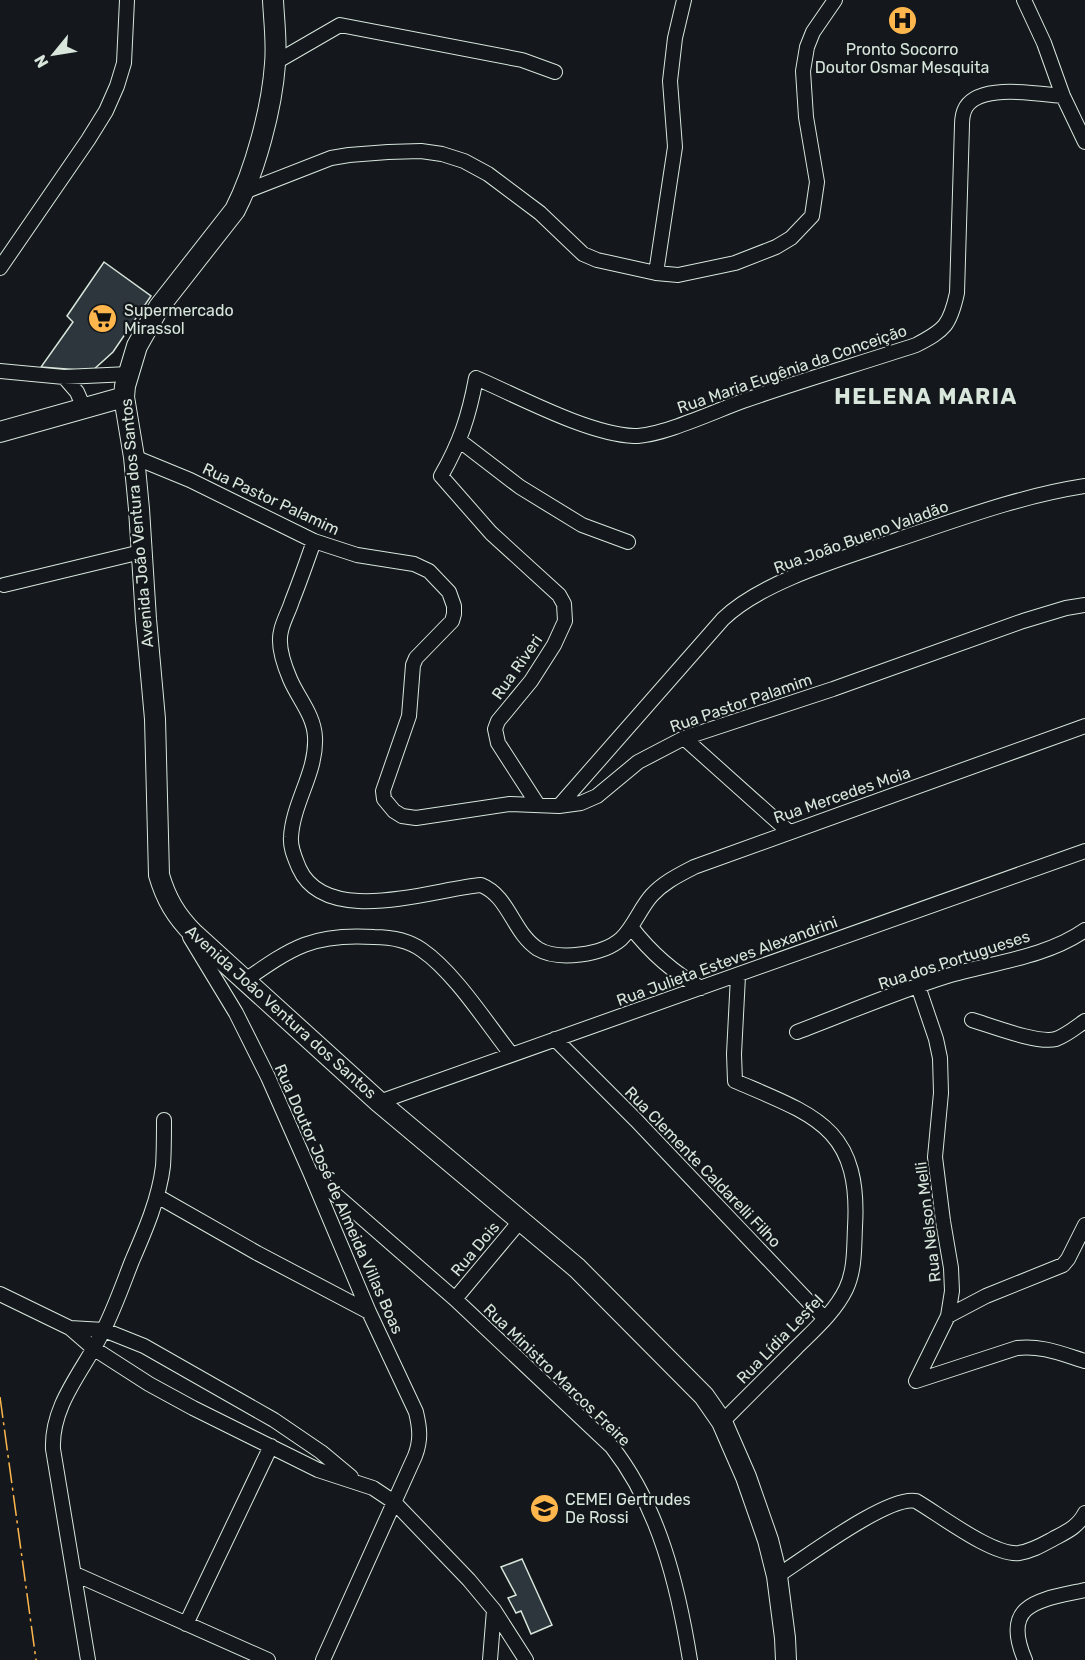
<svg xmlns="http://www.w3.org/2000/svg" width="1085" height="1660" viewBox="0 0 1085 1660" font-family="Rubik,sans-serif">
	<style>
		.building { fill: #2c363c; stroke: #d8e6dc; stroke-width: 1.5 }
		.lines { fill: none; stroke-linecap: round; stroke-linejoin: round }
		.minor-casing { stroke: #d8e6dc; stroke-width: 16 }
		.secondary-casing { stroke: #d8e6dc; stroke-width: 22 }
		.minor { stroke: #14181c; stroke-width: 14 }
		.secondary { stroke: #14181c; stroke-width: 20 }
		.power { stroke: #ffb74d; stroke-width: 1.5; stroke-dasharray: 21 4.5 3 4.5; stroke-linecap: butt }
		.labels { text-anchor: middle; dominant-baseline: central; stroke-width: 4.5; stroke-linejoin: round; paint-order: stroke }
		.poi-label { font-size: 16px; fill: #d8e6dc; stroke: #14181c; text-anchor: start }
		.street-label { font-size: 16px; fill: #d8e6dc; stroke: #14181c }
		.district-label { font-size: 22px; font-weight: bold; letter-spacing: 1.5px; fill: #d8e6dc; stroke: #14181c }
	</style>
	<rect width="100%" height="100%" fill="#14181c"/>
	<!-- building -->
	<path class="building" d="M104,262L151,296L113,352L92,371L41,367L73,322L67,316Z
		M522,1559L552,1625L531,1634L521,1611L516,1613L508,1598L516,1595L501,1567Z"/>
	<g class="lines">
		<defs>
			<path id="minor" d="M1024,0L1044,43L1063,96L1085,142
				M276,62L340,25L522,60L555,72
				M244,192L331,158L349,155L388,152L421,151L442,154L464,161L488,174L540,213L583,254L597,260L656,273L678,275L735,263L776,247L791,238L812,216L817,182L806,117L803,71L807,47L813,32L835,0
				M0,268L88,140L106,111L117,86L124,63L127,0
				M656,273L675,147L670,81L675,38L684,0
				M0,371L64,377L129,374
				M64,377L77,392L84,408
				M460,441L520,487L582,525L628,542
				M134,457L190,480L314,541L357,555L414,564L429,571L449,592L454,606V614L452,621L416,658L413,665L409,716L383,791L384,799L394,811L402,816L416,818L510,804L559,806L581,803L597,796L638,762L684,738L833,689L1023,621L1066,608L1085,605
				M314,541C307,561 300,581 292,601C289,611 283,621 281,631C277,646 284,665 290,679C298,698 314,715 315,737C317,772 293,802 291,837C290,848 295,858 299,868C326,928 433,889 481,885C509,896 513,933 538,949C558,961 603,955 621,939C634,927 640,908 652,895C664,882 679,875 694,867L1085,726
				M4,585L141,552
				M684,738L788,831
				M538,805L498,743L495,729L498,721L531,681L554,645L565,621L564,604L559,595L491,533L441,476C460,443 469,416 476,378C520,397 588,434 634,436C662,436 715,411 743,401C800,381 858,364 916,345C945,330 950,325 957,293L962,125C962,119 963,112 966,107C981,83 1039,94 1063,96
				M559,806L723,619C762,581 844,558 896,540C959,519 1020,496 1085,486
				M631,927C651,953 672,972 701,988
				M190,937L236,1013L268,1077L310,1172L369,1312L416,1412C420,1429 421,1440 415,1456L323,1660
				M244,981C293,947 313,933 374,937C391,937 408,940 422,950C454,972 486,1022 511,1054
				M918,986L936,1039L940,1058L941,1093L935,1157L943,1221L951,1268L952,1291L948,1316L916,1381L1017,1348C1041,1345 1062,1354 1085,1361
				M972,1020C992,1026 1038,1044 1056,1039C1067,1035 1076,1027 1085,1021
				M797,1032C847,1013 896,992 947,976C991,963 1047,957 1085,930
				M555,1039L636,1120L825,1319
				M379,1102L1085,851
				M313,1175L455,1299L612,1447C659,1507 678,1586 690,1660
				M157,1196L257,1253L369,1312
				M0,1294L70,1328L93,1348L149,1384L193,1408L318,1470L373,1488L394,1502L469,1580L494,1610L526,1660
				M455,1299L521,1220
				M948,1316L986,1296L1063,1265L1068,1259L1085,1225
				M70,1328L104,1330L144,1346L274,1420L321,1452L351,1477
				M722,1422C746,1398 771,1373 796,1348C813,1331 835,1312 846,1289C855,1270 854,1248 855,1227C861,1127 814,1115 735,1081L734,1054L738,976
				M75,1574L268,1660
				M777,1576C804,1559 888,1495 916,1501C940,1515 993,1556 1019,1553C1032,1551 1042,1545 1053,1539C1066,1532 1078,1527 1085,1513
				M186,1624L271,1446
				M88,1660L53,1449C51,1403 86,1368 104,1329C115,1307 123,1284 132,1261C145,1231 159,1199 163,1166C164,1151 164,1136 164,1120
				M490,1660L494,1610
				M1025,1660C1000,1602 1041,1600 1085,1590"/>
			<path id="secondary" d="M273,0C274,21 277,43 275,64C272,108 255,171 235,210L159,307L137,346L125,386L124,397L134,457L139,509L146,619L155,719L159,875C166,899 176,916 194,934L379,1102L577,1268L704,1396L722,1422L746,1477L768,1540L777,1576L785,1638L786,1660
				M0,432L124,397"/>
		</defs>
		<!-- minor casing -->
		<use href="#minor" class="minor-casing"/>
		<!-- secondary casing -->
		<use href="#secondary" class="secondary-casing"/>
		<!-- minor -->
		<use href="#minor" class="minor"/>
		<!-- secondary -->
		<use href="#secondary" class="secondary"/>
		<!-- power -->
		<path class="power" d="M0,1397L36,1660"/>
	</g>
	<!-- icons -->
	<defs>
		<symbol id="hospital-disc" viewBox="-11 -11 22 22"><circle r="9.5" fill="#ffb74d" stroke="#14181c"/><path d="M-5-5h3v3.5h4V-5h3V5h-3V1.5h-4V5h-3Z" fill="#111"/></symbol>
		<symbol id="supermarket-disc" viewBox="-11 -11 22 22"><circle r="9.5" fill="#ffb74d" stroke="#14181c"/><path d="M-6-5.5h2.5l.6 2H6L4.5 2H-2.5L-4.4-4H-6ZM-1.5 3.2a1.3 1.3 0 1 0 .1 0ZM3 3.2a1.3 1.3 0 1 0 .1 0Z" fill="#111"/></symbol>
		<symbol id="school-disc" viewBox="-11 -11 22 22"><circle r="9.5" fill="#ffb74d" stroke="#14181c"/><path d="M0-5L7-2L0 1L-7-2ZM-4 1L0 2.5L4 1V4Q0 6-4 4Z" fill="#111"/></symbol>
	</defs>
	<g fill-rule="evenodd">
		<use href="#hospital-disc" x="886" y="4" width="33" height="33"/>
		<use href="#supermarket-disc" x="86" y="302" width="33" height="33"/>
		<use href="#school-disc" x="528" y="1492" width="33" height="33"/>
	</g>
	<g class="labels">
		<!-- poi labels -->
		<g class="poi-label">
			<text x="902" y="49" text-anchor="middle">Pronto Socorro<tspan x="902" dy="18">Doutor Osmar Mesquita</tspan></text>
			<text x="124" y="310">Supermercado<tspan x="124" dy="18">Mirassol</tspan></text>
			<text x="565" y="1499">CEMEI Gertrudes<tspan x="565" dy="18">De Rossi</tspan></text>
		</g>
		<!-- street labels -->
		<g class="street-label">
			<text transform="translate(792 369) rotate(-19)">Rua Maria Eugênia da Conceição</text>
			<text transform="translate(271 499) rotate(25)">Rua Pastor Palamim</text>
			<text transform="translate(137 523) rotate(-95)">Avenida João Ventura dos Santos</text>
			<text transform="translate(861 537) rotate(-20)">Rua João Bueno Valadão</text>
			<text transform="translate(517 667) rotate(-55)">Rua Riveri</text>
			<text transform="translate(741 703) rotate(-19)">Rua Pastor Palamim</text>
			<text transform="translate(842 795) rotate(-19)">Rua Mercedes Moia</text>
			<text transform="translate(954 960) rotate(-18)">Rua dos Portugueses</text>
			<text transform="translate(727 961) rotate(-20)">Rua Julieta Esteves Alexandrini</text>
			<text transform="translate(281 1012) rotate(42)">Avenida João Ventura dos Santos</text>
			<text transform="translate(703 1167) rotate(46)">Rua Clemente Caldarelli Filho</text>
			<text transform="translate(339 1199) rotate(66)">Rua Doutor José de Almeida Villas Boas</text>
			<text transform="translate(928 1222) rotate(-97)">Rua Nelson Melli</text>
			<text transform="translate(475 1249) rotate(-50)">Rua Dois</text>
			<text transform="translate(780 1339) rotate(-46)">Rua Lídia Lesfel</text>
			<text transform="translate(557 1375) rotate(44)">Rua Ministro Marcos Freire</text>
		</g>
		<!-- district labels -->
		<g class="district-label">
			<text x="926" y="396">HELENA MARIA</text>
		</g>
	</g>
	<!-- north arrow -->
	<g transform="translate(54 54) rotate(240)" stroke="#14181c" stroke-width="4.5" paint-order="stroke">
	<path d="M0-4.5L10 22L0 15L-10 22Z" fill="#d8e6dc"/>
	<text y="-9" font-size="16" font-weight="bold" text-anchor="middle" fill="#d8e6dc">N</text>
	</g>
</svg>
